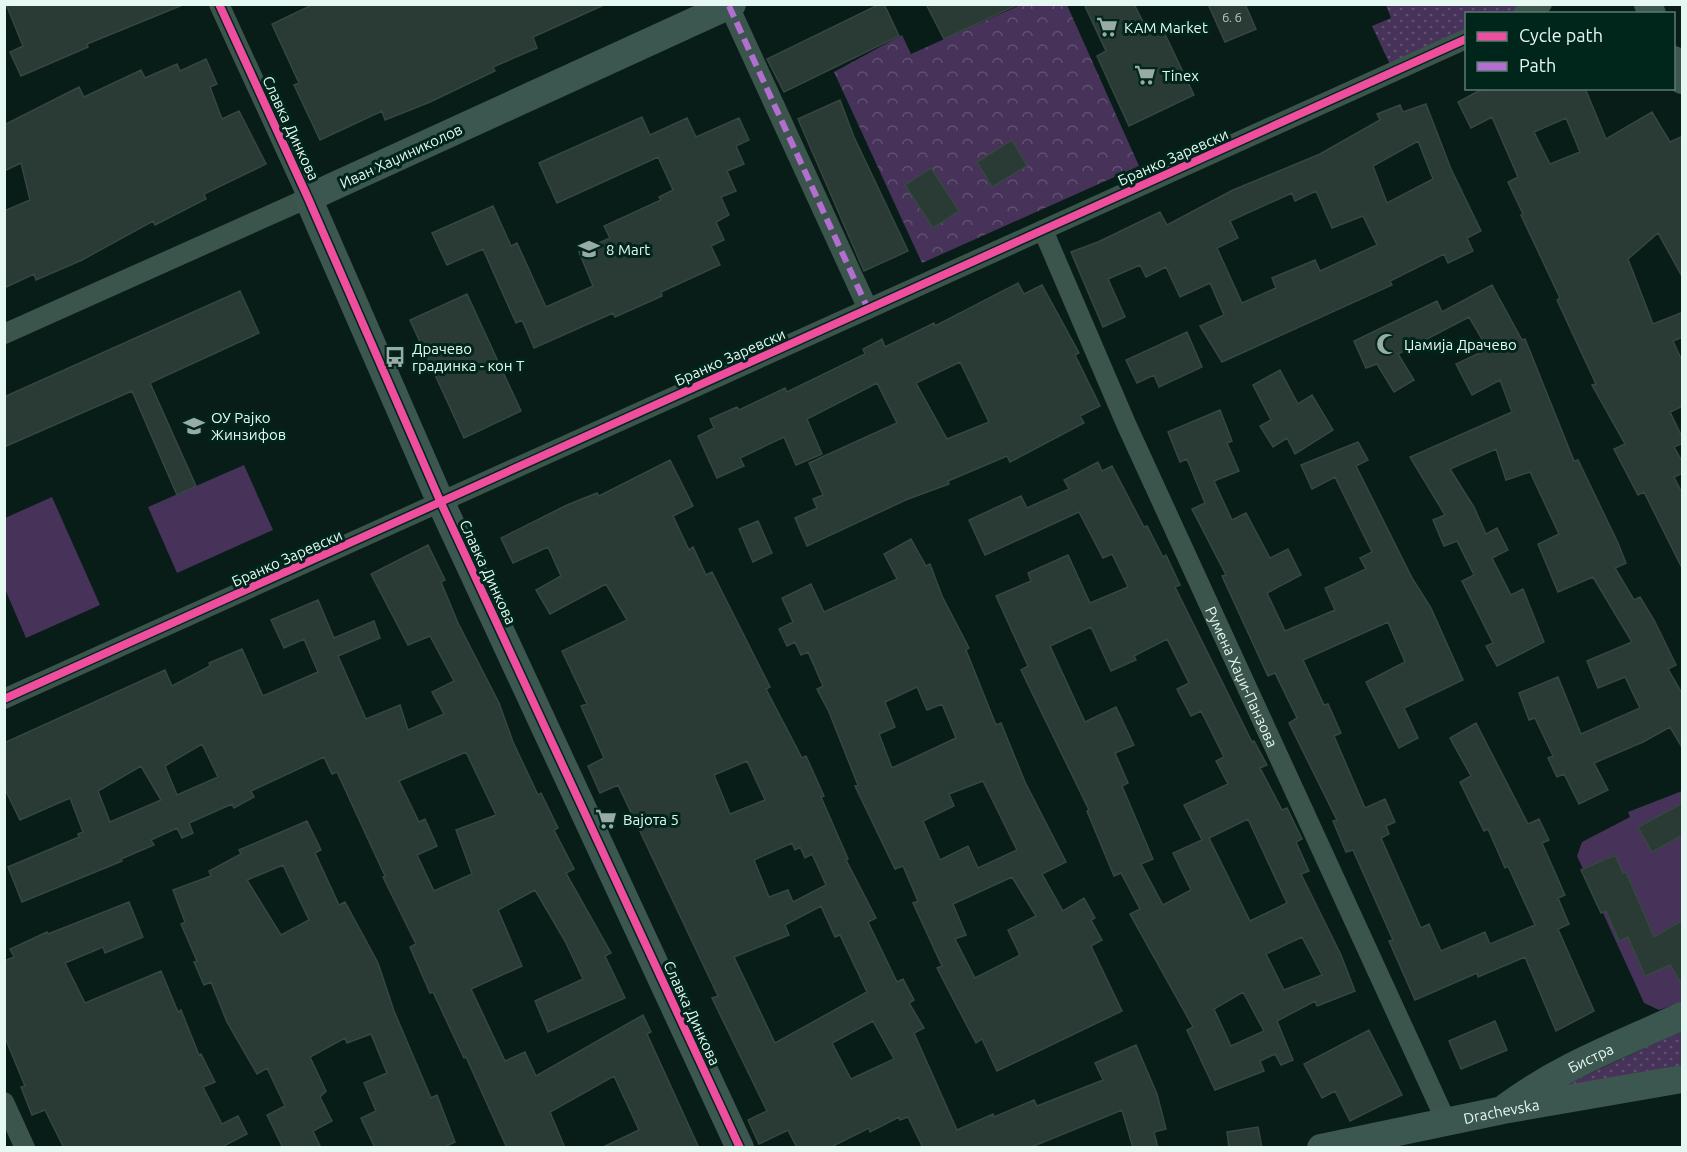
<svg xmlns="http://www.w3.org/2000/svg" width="1687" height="1152" viewBox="0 0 1687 1152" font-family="Ubuntu,sans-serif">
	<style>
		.grass { fill: url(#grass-dots) }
		.forest { fill: url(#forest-crowns) }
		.garden { fill: #473359 }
		.building { fill: #2a3a35; stroke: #364741; stroke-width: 1.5; fill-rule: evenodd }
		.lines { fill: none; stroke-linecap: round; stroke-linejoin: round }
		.street { stroke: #3b554d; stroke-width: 20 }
		.secondary { stroke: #3b574f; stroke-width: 28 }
		.quiet { stroke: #b36fd0; stroke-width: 6; stroke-dasharray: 12 6; stroke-linecap: butt }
		.cycleway-casing { stroke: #00251b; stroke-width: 11 }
		.cycleway { stroke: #ef4d9e; stroke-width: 8 }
		.labels { text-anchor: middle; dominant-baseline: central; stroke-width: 6; stroke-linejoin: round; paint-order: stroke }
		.number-label { font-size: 12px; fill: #b6c9c3 }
		.poi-label { font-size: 15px; fill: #e5f9f2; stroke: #00251b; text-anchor: start }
		.street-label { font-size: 15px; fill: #e5f9f2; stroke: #00251b }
	</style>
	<defs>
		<pattern id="grass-dots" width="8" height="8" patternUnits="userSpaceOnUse" patternTransform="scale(1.5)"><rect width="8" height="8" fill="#473359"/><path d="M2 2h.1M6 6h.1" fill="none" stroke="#615171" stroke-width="1.8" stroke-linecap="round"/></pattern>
		<pattern id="forest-crowns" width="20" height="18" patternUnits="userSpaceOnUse" patternTransform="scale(1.5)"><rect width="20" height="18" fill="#473359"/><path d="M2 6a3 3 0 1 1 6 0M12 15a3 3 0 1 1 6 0" fill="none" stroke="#615171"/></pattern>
	</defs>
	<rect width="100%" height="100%" fill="#081d17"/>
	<!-- grass -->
	<path class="grass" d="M1386,5H1542L1523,13L1466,14V39L1394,73L1372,26L1391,18Z
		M1682,1031V1065L1554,1090Z"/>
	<!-- forest -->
	<path class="forest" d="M1020,5H1067L1139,166L922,263L834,72L902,35L911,54Z"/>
	<!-- garden -->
	<path class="garden" d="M244,465L273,530L177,573L148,507Z
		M52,497L100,605L26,638L5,589V518Z
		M1682,791V1002L1659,1010L1644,1003L1577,856L1582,842L1630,817L1628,812Z"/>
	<!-- building -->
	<path class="building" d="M6,4H185L87,44L88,47L21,76L10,52L23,46Z
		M314,4H606L533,37L537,48L493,67L495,71L430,102L385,120L382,111L320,140L294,85L299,83L272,24Z
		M880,4H884L899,36L784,92L767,59Z
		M926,4H1019L944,39Z
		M1084,4H1134L1148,32L1161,26L1194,95L1129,126L1097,56L1106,51Z
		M1208,4H1245L1256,29L1225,42Z
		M206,59L217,84L210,87L222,119L239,111L266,164L204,194L206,199L155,225L153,221L82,260L36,280L34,274L4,288V211L30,200L21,163L4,171V125L79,87L84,97L141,70L145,78L177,64L180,71Z
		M1484,88H1585L1606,139L1652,112L1670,142L1683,136V278L1658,233L1628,259L1653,324L1683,312V337L1673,341L1683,363V406L1670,412L1683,439V443L1674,447L1683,463V473L1674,477L1683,495V570L1644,492L1638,495L1614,449L1625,444L1592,385L1596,384L1557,300L1560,298L1521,215L1523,214L1508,182L1518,177L1492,117L1471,128L1458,102ZM1566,118L1580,152L1550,164L1534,132Z
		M840,100L854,137L908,251L864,271L798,119Z
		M1426,104L1451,169L1481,231L1467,238L1473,251L1448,263L1444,254L1390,281L1392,285L1222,362L1200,326L1224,315L1210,283L1180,297L1166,267L1146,277L1140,265L1108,279L1125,317L1103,327L1071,252L1098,242L1160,212L1167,225L1233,190L1320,154L1380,120L1377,114L1400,105L1403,112ZM1418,141L1433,179L1387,203L1373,166ZM1316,191L1332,228L1363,216L1377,245L1320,271L1315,260L1272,278L1276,288L1242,303L1217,248L1238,238L1230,221L1292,193L1295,201Z
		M642,117L650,135L687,118L696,137L739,118L749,140L736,146L744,164L727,171L736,191L721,197L729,215L716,222L724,240L711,246L720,265L661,292L662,296L615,317L613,313L534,348L522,320L516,323L483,249L447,265L432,233L493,206L511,246L517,243L546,307L593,286L579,252L610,238L604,226L661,200L659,197L673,190L658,157L557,203L539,163Z
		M1012,140L1027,166L992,187L977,162Z
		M931,168L959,211L933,228L905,185Z
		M1018,283L1024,294L1042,285L1079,353L1075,355L1100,406L1080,416L1084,423L1010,462L1007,456L948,481L949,484L908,499L807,546L795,518L817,508L813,499L823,495L809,463L897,423L877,383L807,419L822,454L796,465L784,437L740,458L744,466L717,478L698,436L714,428L710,419L737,407L739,410L785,388L787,392L865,354L863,349L882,339L885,347L934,323L935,326ZM960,362L989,422L947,439L916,383Z
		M1492,285L1522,340L1525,339L1574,461L1578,460L1618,543L1626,563L1615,568L1634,600L1640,597L1654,620L1676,665L1668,669L1683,695V749L1670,727L1643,742L1594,763L1608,790L1579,804L1564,774L1557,777L1548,758L1553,756L1535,718L1529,720L1519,693L1558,677L1581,734L1640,708L1625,677L1598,688L1587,661L1632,642L1593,577L1558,592L1538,544L1559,534L1530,472L1506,480L1496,449L1450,469L1474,507L1486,534L1497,528L1508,550L1492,558L1511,595L1523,589L1544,642L1497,666L1486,646L1493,643L1462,581L1474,575L1457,541L1444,546L1433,520L1445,515L1410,457L1512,412L1500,380L1472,395L1456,364L1488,349L1469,317L1398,354L1414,380L1394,392L1377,364L1366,368L1354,341L1437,301L1442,312Z
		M240,291L259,333L150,383L196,486L177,495L132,391L4,447V397Z
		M467,294L521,411L464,438L410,320Z
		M1187,332L1202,367L1159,387L1154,375L1137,383L1126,360Z
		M1280,370L1298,404L1312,395L1333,430L1295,454L1287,438L1273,447L1260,426L1271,420L1253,385Z
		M1220,410L1232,441L1227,443L1239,471L1214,481L1232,520L1246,513L1270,558L1288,549L1301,575L1267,593L1285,631L1335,610L1325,588L1366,569L1360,558L1372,552L1335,477L1312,489L1301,465L1358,442L1368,460L1356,466L1412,578L1431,608L1463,680L1404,708L1418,738L1399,748L1366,682L1405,662L1388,622L1303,660L1324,705L1328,704L1341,733L1334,736L1365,808L1385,799L1395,822L1386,826L1389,834L1381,838L1421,928L1429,924L1441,951L1485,932L1490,944L1535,925L1508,866L1505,868L1488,829L1484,831L1460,782L1471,776L1450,738L1476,723L1528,824L1539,819L1549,840L1542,843L1565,895L1558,898L1569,924L1558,929L1594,1011L1556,1031L1525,957L1478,977L1477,973L1415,1000L1389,941L1393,940L1353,850L1346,852L1333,821L1337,820L1289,723L1297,718L1275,673L1268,676L1222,576L1226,575L1192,509L1205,503L1187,459L1180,462L1168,432Z
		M670,460L693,506L673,516L689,550L693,547L706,575L712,572L770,687L766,689L802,758L806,756L824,796L821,797L848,859L846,860L876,918L868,922L897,982L903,979L914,1000L909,1003L924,1028L914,1033L957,1130L993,1114L994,1117L1034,1100L1037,1106L1103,1080L1095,1063L1136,1045L1157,1094L1166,1129L1154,1132L1158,1148H1133L1122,1110L1029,1148H920L922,1146L908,1117L900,1120L899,1117L870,1132L869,1128L829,1148H797L788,1130L759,1144L748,1120L767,1111L712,998L718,996L618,785L600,793L588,766L604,758L581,706L587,704L562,651L627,620L606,584L550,614L536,590L561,576L548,547L513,563L501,538L567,505L597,493L599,496ZM747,761L765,800L730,814L714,775ZM792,843L795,850L800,847L805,858L812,854L826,885L793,902L788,890L769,897L754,860ZM821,906L835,937L840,935L867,992L775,1043L734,957L789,935L785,925ZM873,1021L894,1059L851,1079L832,1043Z
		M1098,462L1102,471L1112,466L1144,527L1147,526L1163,557L1166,555L1180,585L1175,587L1252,742L1254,741L1267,765L1260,768L1282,810L1287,808L1302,839L1296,842L1309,871L1301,874L1341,955L1355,991L1317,1006L1315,1001L1277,1021L1293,1060L1281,1065L1275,1054L1260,1061L1264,1071L1215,1090L1187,1030L1193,1027L1130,914L1140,909L1121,873L1114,876L1087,811L1089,810L1021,670L1028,666L996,596L1031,581L1028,573L1068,555L1090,603L1128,587L1112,554L1103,558L1079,512L985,555L969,520L1021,496L1027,508L1069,489L1064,480ZM1091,627L1111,671L1136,660L1134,656L1167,639L1189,683L1177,689L1191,716L1201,711L1224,757L1216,761L1228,784L1184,805L1202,840L1173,853L1191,890L1163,905L1141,864L1153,859L1122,786L1128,783L1115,753L1134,745L1116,707L1085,722L1050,646ZM1248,819L1287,903L1250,921L1209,838ZM1302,937L1322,975L1284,990L1266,954ZM1243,992L1264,1031L1231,1046L1214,1009Z
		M758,521L772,553L753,562L739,529Z
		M911,539L926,566L930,564L942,596L969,648L966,650L996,725L1001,723L1025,782L1066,862L1042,874L1063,911L1084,898L1095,918L1091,920L1102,940L1091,946L1122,1011L997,1071L982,1039L976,1043L937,968L942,966L913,903L918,901L903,866L895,869L855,786L858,785L829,712L817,689L823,686L808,652L801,655L795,642L787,646L779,629L793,622L782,598L811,584L824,612L897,579L884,554ZM917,687L927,710L942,704L956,738L892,768L879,734L895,727L885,702ZM983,781L1017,850L978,868L968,846L940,860L923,821L954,806L949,794ZM1012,877L1036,916L1008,930L1020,955L975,978L955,939L966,935L953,904Z
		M428,545L445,580L441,582L458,623L499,703L513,742L538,795L541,793L558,828L554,830L574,869L566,873L611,953L605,956L625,998L548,1032L535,1001L583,979L565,941L535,890L498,910L522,966L471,989L505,1061L525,1052L536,1076L643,1015L651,1032L647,1034L699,1148H601L639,1130L614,1076L550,1112L565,1148H507L466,1057L464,1058L433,992L430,993L410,947L416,944L383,877L385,876L337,772L332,774L324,757L251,791L254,797L234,808L232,804L189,823L193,833L182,838L177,828L151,840L154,845L121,859L122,861L22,902L8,867L79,837L78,834L83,832L70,798L20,820L4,787V743L165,670L172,686L210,666L209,663L242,649L263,696L318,672L304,639L284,648L271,620L318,600L334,638L374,621L380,638L338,656L366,719L400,705L408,730L444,714L432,692L454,681L430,636L408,645L371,574ZM202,744L218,777L177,795L165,766ZM466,752L496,815L456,830L472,874L434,891L417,855L437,846L425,819L419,822L399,781ZM141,766L161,800L110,822L98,791Z
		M1683,803V835L1652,852L1638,827Z
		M307,821L321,850L315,853L339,905L345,902L378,963L394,1011L431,1098L437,1095L455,1142L442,1148H375L361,1118L376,1111L364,1083L387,1073L371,1034L347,1043L345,1038L310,1057L326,1091L320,1097L332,1121L313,1131L321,1148H283L267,1115L285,1106L267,1068L257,1074L227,1022L211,982L204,985L194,962L197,961L181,924L185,922L173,890L211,876L209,871L241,854L239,850ZM283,865L309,920L281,935L247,880Z
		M1615,855L1623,873L1626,872L1654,937L1683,920V986L1670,965L1645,976L1628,937L1619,941L1606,911L1601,913L1581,870Z
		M129,902L143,937L105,953L103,947L65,963L85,1003L161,971L178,1012L181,1010L199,1055L201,1054L215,1082L203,1087L222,1124L238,1116L247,1134L220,1148H64L45,1110L32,1115L21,1087L25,1086L4,1035V961L14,957L10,949L47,932L48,934Z
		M1495,1021L1507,1050L1461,1069L1449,1041Z
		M1369,1030L1402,1095L1350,1121L1335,1091L1322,1098L1304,1064Z
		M1258,1127L1262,1148H1229L1227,1132Z"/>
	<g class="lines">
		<!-- street -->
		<g class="street">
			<path d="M729,6L868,309"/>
			<path d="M1523,14L1542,4"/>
			<path id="s1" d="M1043,230L1127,426L1446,1121"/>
			<path d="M4,334L308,198L219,4"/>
			<path d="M4,699L1466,39"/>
			<path d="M4,1102L25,1148"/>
		</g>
		<!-- secondary -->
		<g class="secondary">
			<path d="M732,4L308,198L441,503L740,1148"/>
			<path d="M1648,4L1652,14"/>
			<path d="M1674,60L1682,80"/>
			<path id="s2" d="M1506,1107C1559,1067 1622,1044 1682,1016"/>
			<path id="s3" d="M1321,1148L1503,1110L1682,1079"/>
		</g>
		<!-- quiet -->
		<path class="quiet" d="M729,6L868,309"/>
		<defs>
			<path id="cycleway" d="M219,4L308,198L441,503L740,1148
				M4,699L1466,39"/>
		</defs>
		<!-- cycleway casing -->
		<use href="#cycleway" class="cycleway-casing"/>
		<!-- cycleway -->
		<use href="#cycleway" class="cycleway"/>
	</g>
	<!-- icons -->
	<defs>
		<symbol id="supermarket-bare" viewBox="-9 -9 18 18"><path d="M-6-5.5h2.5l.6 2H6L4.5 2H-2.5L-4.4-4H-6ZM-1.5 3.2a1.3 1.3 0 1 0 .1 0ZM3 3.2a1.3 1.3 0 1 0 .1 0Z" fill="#98aca5" stroke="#00251b" stroke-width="2.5" paint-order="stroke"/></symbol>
		<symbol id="school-bare" viewBox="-9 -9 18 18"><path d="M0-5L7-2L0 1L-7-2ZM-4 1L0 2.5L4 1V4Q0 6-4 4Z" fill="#98aca5" stroke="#00251b" stroke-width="2.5" paint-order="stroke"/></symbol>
		<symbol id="mosque-bare" viewBox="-9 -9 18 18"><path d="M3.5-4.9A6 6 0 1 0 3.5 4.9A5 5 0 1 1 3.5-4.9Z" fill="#98aca5" stroke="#00251b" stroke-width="2.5" paint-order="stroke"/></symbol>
		<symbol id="bus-bare" viewBox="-9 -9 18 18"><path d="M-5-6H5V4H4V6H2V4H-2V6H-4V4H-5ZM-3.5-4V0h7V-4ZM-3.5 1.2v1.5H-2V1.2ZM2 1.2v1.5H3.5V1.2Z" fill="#98aca5" stroke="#00251b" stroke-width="2.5" paint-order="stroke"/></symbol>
	</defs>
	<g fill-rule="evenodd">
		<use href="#supermarket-bare" x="1092" y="12" width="30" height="30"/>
		<use href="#supermarket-bare" x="1130" y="60" width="30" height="30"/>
		<use href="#school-bare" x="574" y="234" width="30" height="30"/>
		<use href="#mosque-bare" x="1372" y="329" width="30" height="30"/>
		<use href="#bus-bare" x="380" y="342" width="30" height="30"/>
		<use href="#school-bare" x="179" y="411" width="30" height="30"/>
		<use href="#supermarket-bare" x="591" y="804" width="30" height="30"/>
	</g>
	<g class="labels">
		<!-- number labels -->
		<g class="number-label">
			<text x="1232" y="17">б. б</text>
		</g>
		<!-- poi labels -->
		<g class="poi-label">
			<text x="1124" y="27">KAM Market</text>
			<text x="1162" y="75">Tinex</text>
			<text x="606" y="249">8 Mart</text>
			<text x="1404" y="344">Џамија Драчево</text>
			<text x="412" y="348">Драчево<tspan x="412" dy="17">градинка - кон Т</tspan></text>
			<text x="211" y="417">ОУ Рајко<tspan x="211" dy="17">Жинзифов</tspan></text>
			<text x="623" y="819">Вајота 5</text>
		</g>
		<!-- street labels -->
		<g class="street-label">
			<text transform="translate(291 128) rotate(65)">Славка Динкова</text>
			<text transform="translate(401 156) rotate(-25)">Иван Хаџиниколов</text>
			<text transform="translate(1173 157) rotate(-24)">Бранко Заревски</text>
			<text transform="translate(730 357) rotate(-24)">Бранко Заревски</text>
			<text transform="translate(287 558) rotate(-24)">Бранко Заревски</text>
			<text transform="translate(488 572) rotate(65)">Славка Динкова</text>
			<text stroke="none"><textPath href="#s1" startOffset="489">Румена Хаџи-Панзова</textPath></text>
			<text transform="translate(692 1013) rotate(65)">Славка Динкова</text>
			<text stroke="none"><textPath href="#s2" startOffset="98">Бистра</textPath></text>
			<text stroke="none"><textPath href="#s3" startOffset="184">Drachevska</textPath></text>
		</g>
	</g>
	<!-- border -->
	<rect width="1687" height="1152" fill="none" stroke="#e5f9f2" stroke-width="12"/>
	<!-- legend -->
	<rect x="1465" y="12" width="210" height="78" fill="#00251b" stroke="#5c7a71" stroke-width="1.5"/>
	<rect x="1477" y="32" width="30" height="9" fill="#ef4d9e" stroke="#5c7a71" stroke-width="1.5"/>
	<text x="1519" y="42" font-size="18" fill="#e5f9f2">Cycle path</text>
	<rect x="1477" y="62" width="30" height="9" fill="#b36fd0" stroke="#5c7a71" stroke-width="1.5"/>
	<text x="1519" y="72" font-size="18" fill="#e5f9f2">Path</text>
</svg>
